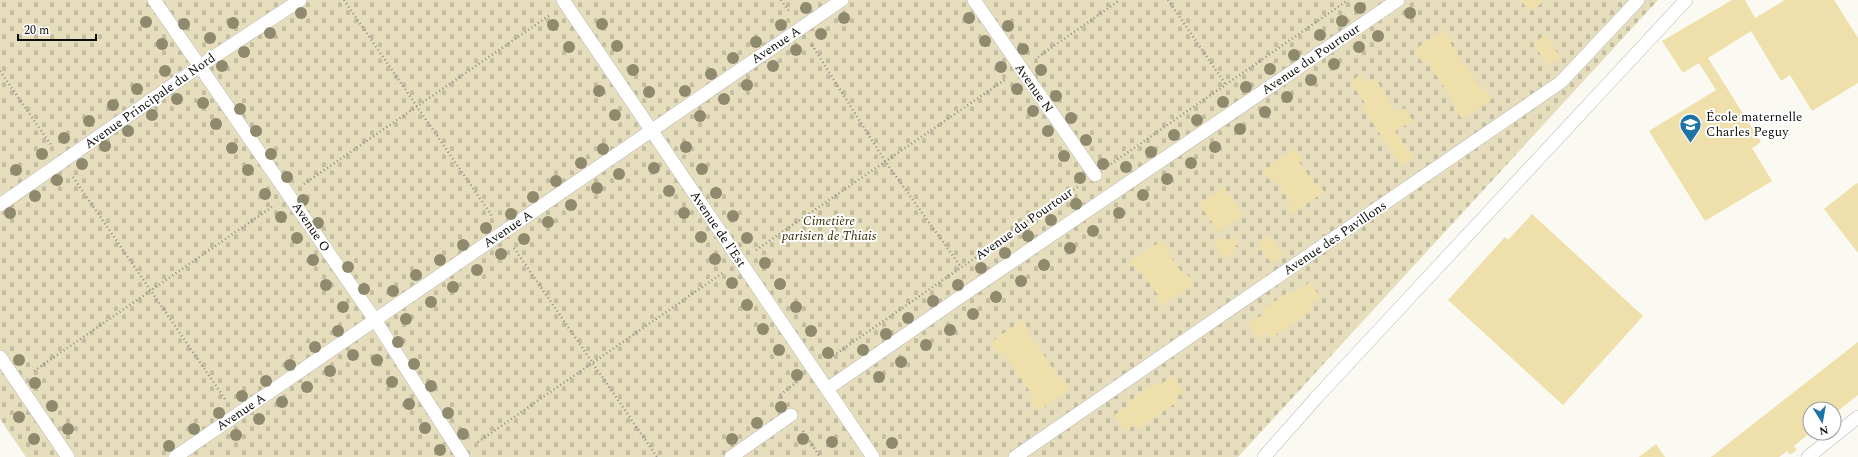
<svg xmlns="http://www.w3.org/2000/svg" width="1858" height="457" viewBox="0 0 1858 457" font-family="Spectral,serif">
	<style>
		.cemetery { fill: url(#cemetery-stones) }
		.building { fill: #efe0ab }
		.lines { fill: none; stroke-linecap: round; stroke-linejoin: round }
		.service-casing { stroke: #bbb9b3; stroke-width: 14 }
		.path { stroke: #8f8f8a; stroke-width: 2.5; stroke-dasharray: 1 3; stroke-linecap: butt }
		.service { stroke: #fff; stroke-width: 13 }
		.tree { fill: #8f896e }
		.labels { text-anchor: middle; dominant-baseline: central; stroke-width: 4; stroke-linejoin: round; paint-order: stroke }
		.street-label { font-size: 13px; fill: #0d0d0b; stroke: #fff }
		.poi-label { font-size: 13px; fill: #0d0d0b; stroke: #fff; text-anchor: start }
		.park-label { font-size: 13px; font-style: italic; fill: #382e02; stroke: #fff }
	</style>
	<defs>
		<pattern id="cemetery-stones" width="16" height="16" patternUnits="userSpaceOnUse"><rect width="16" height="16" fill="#e6ddbd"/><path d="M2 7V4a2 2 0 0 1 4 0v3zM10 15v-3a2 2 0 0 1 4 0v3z" fill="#c4bca1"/></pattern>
	</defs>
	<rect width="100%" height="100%" fill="#faf9f2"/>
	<!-- cemetery -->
	<path class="cemetery" d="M0,0H1658L1238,457H26L0,419Z"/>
	<!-- building -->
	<path class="building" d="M1521,0H1540L1542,3L1529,12Z
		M1732,0H1745L1755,18L1785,0H1834L1858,38V83L1812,111L1790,75L1781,81L1751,31L1708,58L1761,142L1752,148L1772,181L1705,221L1649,131L1716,90L1699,63L1683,73L1662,41Z
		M1445,29L1453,41L1450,43L1481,89L1483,87L1492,99L1462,119L1453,107L1456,105L1426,60L1422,62L1414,50Z
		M1545,35L1561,58L1548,66L1533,43Z
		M1361,74L1367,83L1375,78L1396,112L1405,108L1413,121L1395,131L1413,158L1401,166L1361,105L1365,103L1350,82Z
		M1295,149L1303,160L1299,162L1316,186L1319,184L1324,192L1292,214L1287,206L1291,203L1275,179L1271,182L1263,171Z
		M1857,183L1858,184V253L1824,209Z
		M1224,187L1244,215L1219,232L1199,204Z
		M1532,214L1643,316L1563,405L1448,300L1505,237L1508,240Z
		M1269,235L1283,255L1271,263L1257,244Z
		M1224,236L1228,240L1234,236L1239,244L1234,247L1235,252L1224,259L1214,243Z
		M1163,240L1169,250L1167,251L1184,276L1187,274L1194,284L1161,306L1155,297L1158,295L1139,269L1137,271L1130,261Z
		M1310,282L1320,297L1309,304L1313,309L1271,338L1267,333L1258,339L1248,324L1265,313L1262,310L1290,291L1292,294Z
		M1022,320L1031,332L1029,333L1059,378L1061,376L1070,389L1038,411L1029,398L1033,396L1003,352L999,355L990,343Z
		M1858,342V395L1834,414V409H1810V433L1794,446L1797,450L1790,455L1787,451L1779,457H1711Z
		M1173,376L1184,392L1175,398L1177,402L1138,429L1135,425L1125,431L1114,415L1130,405L1128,402L1156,383L1158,386Z
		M1656,444L1665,457H1639Z"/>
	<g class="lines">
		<defs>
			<path id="service" d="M154,0L375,320L463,457
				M563,0L873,457
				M974,0L1095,175
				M0,205L200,66L300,0
				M0,357L68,457
				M827,389L966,293L1398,0
				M175,457L842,0
				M731,457L791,415
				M1015,457L1561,82L1638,0
				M1264,457L1316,398L1686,0
				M1808,457L1858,417"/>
		</defs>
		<!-- service casing -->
		<use href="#service" class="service-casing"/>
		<!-- path -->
		<path class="path" d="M344,0L492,216
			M781,0L789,11
			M1168,0L1226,85
			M812,45L885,161L961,267
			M1038,57L1120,0
			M0,71L51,145
			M1111,164L1348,0
			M73,177L225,399
			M304,184L550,15
			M514,248L657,457
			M756,250L1006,79
			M830,358L1079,186
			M34,371L272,207
			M782,398L780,395L798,381
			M803,431L820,457
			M478,442L724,272"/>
		<!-- service -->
		<use href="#service" class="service"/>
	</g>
	<!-- trees -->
	<g class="tree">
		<circle cx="806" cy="8" r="6"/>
		<circle cx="1360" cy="8" r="6"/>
		<circle cx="301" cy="13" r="6"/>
		<circle cx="1410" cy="13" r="6"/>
		<circle cx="844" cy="18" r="6"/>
		<circle cx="969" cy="18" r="6"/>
		<circle cx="1342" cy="21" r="6"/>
		<circle cx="146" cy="22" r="6"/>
		<circle cx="233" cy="23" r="6"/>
		<circle cx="184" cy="24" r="6"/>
		<circle cx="602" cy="24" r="6"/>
		<circle cx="553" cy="25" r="6"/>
		<circle cx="781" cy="25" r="6"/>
		<circle cx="1008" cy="26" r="6"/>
		<circle cx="270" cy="33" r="6"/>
		<circle cx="821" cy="34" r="6"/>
		<circle cx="1320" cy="35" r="6"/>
		<circle cx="1378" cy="36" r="6"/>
		<circle cx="210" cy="38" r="6"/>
		<circle cx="985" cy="41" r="6"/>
		<circle cx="756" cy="42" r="6"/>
		<circle cx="162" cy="44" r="6"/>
		<circle cx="617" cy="46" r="6"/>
		<circle cx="569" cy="47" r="6"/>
		<circle cx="1359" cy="47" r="6"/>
		<circle cx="1023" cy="49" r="6"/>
		<circle cx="796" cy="50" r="6"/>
		<circle cx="244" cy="52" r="6"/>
		<circle cx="1294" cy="55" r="6"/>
		<circle cx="733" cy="58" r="6"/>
		<circle cx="1334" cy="64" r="6"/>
		<circle cx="222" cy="66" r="6"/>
		<circle cx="773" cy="66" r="6"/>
		<circle cx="1001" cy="67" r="6"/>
		<circle cx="1270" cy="69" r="6"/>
		<circle cx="633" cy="70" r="6"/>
		<circle cx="1041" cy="70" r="6"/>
		<circle cx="165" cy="71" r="6"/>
		<circle cx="711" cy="74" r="6"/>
		<circle cx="1311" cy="80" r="6"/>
		<circle cx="747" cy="85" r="6"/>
		<circle cx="1246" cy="87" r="6"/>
		<circle cx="137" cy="89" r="6"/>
		<circle cx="1017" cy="89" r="6"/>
		<circle cx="599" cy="91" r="6"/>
		<circle cx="685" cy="91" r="6"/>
		<circle cx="649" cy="92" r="6"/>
		<circle cx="1056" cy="96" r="6"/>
		<circle cx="1287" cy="97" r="6"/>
		<circle cx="177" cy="99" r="6"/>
		<circle cx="724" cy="99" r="6"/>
		<circle cx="1223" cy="102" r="6"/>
		<circle cx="203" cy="103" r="6"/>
		<circle cx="113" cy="105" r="6"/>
		<circle cx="240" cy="109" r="6"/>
		<circle cx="1033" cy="111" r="6"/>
		<circle cx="1265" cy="112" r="6"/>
		<circle cx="152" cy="115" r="6"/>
		<circle cx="615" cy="115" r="6"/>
		<circle cx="700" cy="116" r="6"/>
		<circle cx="1071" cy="118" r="6"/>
		<circle cx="1197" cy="120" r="6"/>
		<circle cx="89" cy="121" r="6"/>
		<circle cx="216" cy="124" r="6"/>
		<circle cx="1240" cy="129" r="6"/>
		<circle cx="128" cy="131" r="6"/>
		<circle cx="256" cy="131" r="6"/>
		<circle cx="1048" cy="131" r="6"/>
		<circle cx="1174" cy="135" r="6"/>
		<circle cx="64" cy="138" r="6"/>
		<circle cx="1086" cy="140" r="6"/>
		<circle cx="105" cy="146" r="6"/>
		<circle cx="686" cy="147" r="6"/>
		<circle cx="1215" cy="147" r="6"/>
		<circle cx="232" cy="148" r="6"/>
		<circle cx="603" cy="149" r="6"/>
		<circle cx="1151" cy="152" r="6"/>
		<circle cx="42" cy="154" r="6"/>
		<circle cx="271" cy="154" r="6"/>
		<circle cx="1064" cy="156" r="6"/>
		<circle cx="581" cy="163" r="6"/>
		<circle cx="1191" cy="163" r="6"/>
		<circle cx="82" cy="164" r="6"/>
		<circle cx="1103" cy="164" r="6"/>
		<circle cx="1126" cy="167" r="6"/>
		<circle cx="654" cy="168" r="6"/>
		<circle cx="702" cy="169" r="6"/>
		<circle cx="16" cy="170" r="6"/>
		<circle cx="248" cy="170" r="6"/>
		<circle cx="619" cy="174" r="6"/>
		<circle cx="287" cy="177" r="6"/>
		<circle cx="1080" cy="178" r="6"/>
		<circle cx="1167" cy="179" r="6"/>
		<circle cx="57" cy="180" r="6"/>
		<circle cx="556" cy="181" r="6"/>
		<circle cx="597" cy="188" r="6"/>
		<circle cx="669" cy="191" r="6"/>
		<circle cx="716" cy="193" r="6"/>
		<circle cx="265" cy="194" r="6"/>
		<circle cx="1143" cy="195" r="6"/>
		<circle cx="35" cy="196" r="6"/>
		<circle cx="533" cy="197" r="6"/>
		<circle cx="303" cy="200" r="6"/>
		<circle cx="1076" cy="204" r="6"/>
		<circle cx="571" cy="205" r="6"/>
		<circle cx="10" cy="213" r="6"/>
		<circle cx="684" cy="213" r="6"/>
		<circle cx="1119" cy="213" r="6"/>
		<circle cx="511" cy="214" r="6"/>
		<circle cx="733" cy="216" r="6"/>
		<circle cx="281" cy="217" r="6"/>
		<circle cx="1051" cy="220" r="6"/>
		<circle cx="548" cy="222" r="6"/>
		<circle cx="318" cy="223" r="6"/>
		<circle cx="486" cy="228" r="6"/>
		<circle cx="1093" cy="231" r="6"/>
		<circle cx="1028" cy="236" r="6"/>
		<circle cx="701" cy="237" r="6"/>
		<circle cx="297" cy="238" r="6"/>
		<circle cx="747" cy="238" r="6"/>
		<circle cx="524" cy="239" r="6"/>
		<circle cx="463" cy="245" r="6"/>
		<circle cx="1070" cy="248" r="6"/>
		<circle cx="1005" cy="253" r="6"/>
		<circle cx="501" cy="254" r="6"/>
		<circle cx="715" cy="259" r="6"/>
		<circle cx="313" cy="260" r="6"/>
		<circle cx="440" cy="260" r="6"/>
		<circle cx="765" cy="263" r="6"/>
		<circle cx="1044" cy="265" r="6"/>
		<circle cx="348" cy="267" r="6"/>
		<circle cx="981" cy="268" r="6"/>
		<circle cx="477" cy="270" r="6"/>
		<circle cx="416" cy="275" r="6"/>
		<circle cx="1021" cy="281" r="6"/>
		<circle cx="732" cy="283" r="6"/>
		<circle cx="780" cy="284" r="6"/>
		<circle cx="326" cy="285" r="6"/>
		<circle cx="958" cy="285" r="6"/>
		<circle cx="453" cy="287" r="6"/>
		<circle cx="364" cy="289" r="6"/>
		<circle cx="393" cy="291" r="6"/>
		<circle cx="996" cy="297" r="6"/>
		<circle cx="933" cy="301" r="6"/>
		<circle cx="431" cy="302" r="6"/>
		<circle cx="747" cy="305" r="6"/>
		<circle cx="343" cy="307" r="6"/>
		<circle cx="796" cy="307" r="6"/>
		<circle cx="973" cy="314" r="6"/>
		<circle cx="908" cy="318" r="6"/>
		<circle cx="406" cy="319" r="6"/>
		<circle cx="763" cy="329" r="6"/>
		<circle cx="950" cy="330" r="6"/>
		<circle cx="338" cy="331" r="6"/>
		<circle cx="811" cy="331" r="6"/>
		<circle cx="886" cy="334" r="6"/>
		<circle cx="398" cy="342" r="6"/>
		<circle cx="926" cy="345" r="6"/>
		<circle cx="315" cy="347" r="6"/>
		<circle cx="779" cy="350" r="6"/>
		<circle cx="863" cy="350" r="6"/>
		<circle cx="828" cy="353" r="6"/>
		<circle cx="353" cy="355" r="6"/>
		<circle cx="19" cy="360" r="6"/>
		<circle cx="377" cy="360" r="6"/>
		<circle cx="901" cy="362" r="6"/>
		<circle cx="414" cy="364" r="6"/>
		<circle cx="290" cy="365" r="6"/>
		<circle cx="330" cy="371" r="6"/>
		<circle cx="797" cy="375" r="6"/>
		<circle cx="879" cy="377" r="6"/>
		<circle cx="266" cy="381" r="6"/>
		<circle cx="392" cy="382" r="6"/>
		<circle cx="35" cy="383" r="6"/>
		<circle cx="431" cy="386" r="6"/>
		<circle cx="307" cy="387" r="6"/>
		<circle cx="242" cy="396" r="6"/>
		<circle cx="282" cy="402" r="6"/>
		<circle cx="409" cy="404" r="6"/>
		<circle cx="52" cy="406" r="6"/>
		<circle cx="781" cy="407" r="6"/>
		<circle cx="219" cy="413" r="6"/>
		<circle cx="448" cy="413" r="6"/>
		<circle cx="19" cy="417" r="6"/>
		<circle cx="259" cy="419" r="6"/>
		<circle cx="757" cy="423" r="6"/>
		<circle cx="425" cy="428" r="6"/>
		<circle cx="68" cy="429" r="6"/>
		<circle cx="194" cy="429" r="6"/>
		<circle cx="463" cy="434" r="6"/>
		<circle cx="236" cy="435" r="6"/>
		<circle cx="34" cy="439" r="6"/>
		<circle cx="732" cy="439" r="6"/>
		<circle cx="803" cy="439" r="6"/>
		<circle cx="832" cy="442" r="6"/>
		<circle cx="892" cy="443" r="6"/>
		<circle cx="169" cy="446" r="6"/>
		<circle cx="440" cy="450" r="6"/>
	</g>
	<!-- icons -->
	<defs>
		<symbol id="school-pin" viewBox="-11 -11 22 30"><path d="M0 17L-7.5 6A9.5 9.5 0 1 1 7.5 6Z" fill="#1f73a4" stroke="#fff"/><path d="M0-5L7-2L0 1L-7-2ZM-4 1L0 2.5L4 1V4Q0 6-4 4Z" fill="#fff"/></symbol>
	</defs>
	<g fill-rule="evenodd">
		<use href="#school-pin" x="1678" y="112" width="25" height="34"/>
	</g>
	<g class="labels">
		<!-- street labels -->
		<g class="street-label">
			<text transform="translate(776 45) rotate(-34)">Avenue A</text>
			<text transform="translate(1311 59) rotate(-34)">Avenue du Pourtour</text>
			<text transform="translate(1034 88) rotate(55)">Avenue N</text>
			<text transform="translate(150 101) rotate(-35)">Avenue Principale du Nord</text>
			<text transform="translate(1024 224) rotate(-35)">Avenue du Pourtour</text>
			<text transform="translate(311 227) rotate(56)">Avenue O</text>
			<text transform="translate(508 229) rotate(-34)">Avenue A</text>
			<text transform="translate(718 229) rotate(56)">Avenue de l'Est</text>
			<text transform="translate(1335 238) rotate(-34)">Avenue des Pavillons</text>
			<text transform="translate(241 412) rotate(-34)">Avenue A</text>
		</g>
		<!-- poi labels -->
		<g class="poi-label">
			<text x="1706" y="117">École maternelle<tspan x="1706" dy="15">Charles Peguy</tspan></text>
		</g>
		<!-- park labels -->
		<g class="park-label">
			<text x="829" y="221">Cimetière<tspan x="829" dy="15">parisien de Thiais</tspan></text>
		</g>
	</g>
	<!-- north arrow -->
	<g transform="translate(1822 421) rotate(169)"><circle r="19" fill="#ffffff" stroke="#9e9e9d"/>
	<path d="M0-3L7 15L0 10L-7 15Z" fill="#1f73a4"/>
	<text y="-6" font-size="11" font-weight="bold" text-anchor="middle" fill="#0d0d0b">N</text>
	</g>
	<!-- scale -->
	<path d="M18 34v6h78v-6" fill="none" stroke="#0d0d0b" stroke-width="2"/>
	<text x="24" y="34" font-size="12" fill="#0d0d0b" stroke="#ffffff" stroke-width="3" paint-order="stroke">20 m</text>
</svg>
